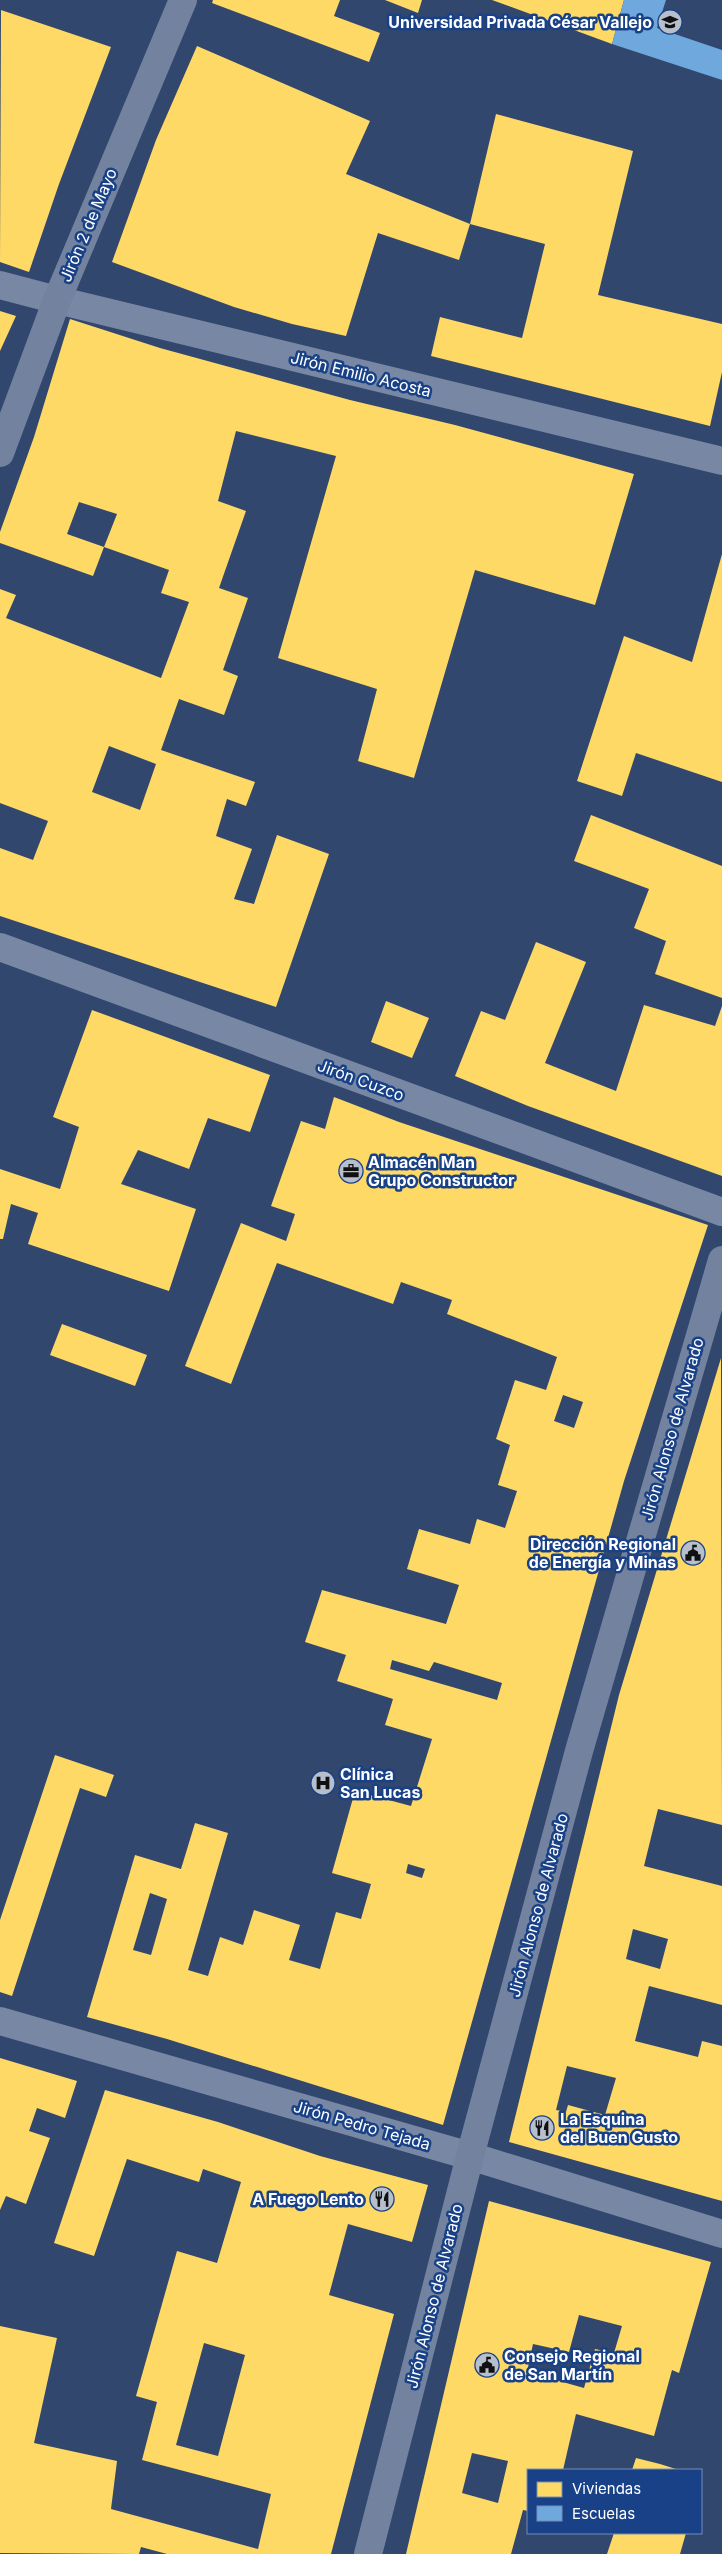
<svg xmlns="http://www.w3.org/2000/svg" width="722" height="2554" viewBox="0 0 722 2554" font-family="Inter,sans-serif">
	<style>
		.homes { fill: #ffd966; fill-rule: evenodd }
		.schools { fill: #6fa8dc }
		.lines { fill: none; stroke-linecap: round; stroke-linejoin: round }
		.minor { stroke: #7888a4; stroke-width: 28 }
		.tertiary { stroke: #7888a4; stroke-width: 28 }
		.secondary { stroke: #73839f; stroke-width: 28 }
		.labels { text-anchor: middle; dominant-baseline: central; stroke-width: 5; stroke-linejoin: round; paint-order: stroke }
		.poi-label { font-size: 16px; font-weight: bold; fill: #fff; stroke: #184187; text-anchor: start }
		.street-label { font-size: 16px; fill: #fff; stroke: #184187 }
	</style>
	<rect width="100%" height="100%" fill="#31476e"/>
	<!-- homes -->
	<path class="homes" d="M213,0H340L334,16L380,33L369,62L212,3Z
		M385,0H422L418,13Z
		M492,0H624L612,44Z
		M1,10L111,47L59,184L29,272L0,262Z
		M197,46L370,121L346,174L470,224L459,260L378,233L346,336L292,324L234,307L112,262L156,140Z
		M496,114L633,151L598,295L722,324V372L710,426L431,356L440,317L522,338L545,244L470,224Z
		M0,311L16,316L0,351Z
		M70,319L160,348L350,400L455,425L634,474L595,605L475,570L414,778L358,761L377,689L278,658L336,456L236,431L218,501L246,511L219,588L248,598L223,670L238,676L224,715L179,699L161,750L255,782L246,806L227,799L216,836L252,849L234,899L254,904L277,835L329,854L276,1007L0,916V848L33,860L48,821L0,803V589L16,595L6,618L161,678L189,602L161,593L169,570L104,547L93,576L0,543V532L34,437ZM79,502L117,514L104,547L67,534ZM109,746L156,764L140,810L92,792Z
		M722,554V782L636,753L622,796L577,781L624,636L692,662Z
		M591,815L722,866V998L655,974L666,941L634,928L649,889L574,861Z
		M536,942L586,962L545,1063L616,1091L644,1005L715,1026L722,1006V1176L528,1106L455,1076L481,1011L505,1020Z
		M386,1001L429,1018L412,1058L371,1042Z
		M92,1010L270,1075L250,1132L208,1118L189,1169L138,1150L121,1184L196,1209L169,1291L28,1244L38,1213L11,1204L3,1239H0V1169L60,1189L79,1127L53,1117Z
		M334,1097L399,1122L708,1225L624,1481L443,2125L167,2039L87,2017L135,1855L181,1869L195,1823L228,1833L188,1970L208,1976L220,1937L243,1945L254,1910L300,1925L289,1960L320,1969L336,1912L361,1919L371,1884L332,1873L355,1791L411,1806L432,1739L385,1725L393,1699L337,1681L346,1655L305,1642L322,1590L446,1624L459,1585L407,1569L419,1529L470,1544L477,1519L505,1528L517,1491L498,1485L510,1445L496,1439L515,1380L546,1390L557,1357L447,1314L452,1300L401,1282L393,1304L277,1263L231,1384L185,1366L241,1223L286,1241L295,1214L271,1206L301,1121L325,1129ZM563,1395L583,1402L574,1428L554,1421ZM392,1660L429,1671L434,1662L502,1683L497,1700L390,1669ZM408,1864L425,1869L422,1878L406,1873ZM150,1893L167,1899L151,1955L133,1950Z
		M62,1324L147,1355L135,1386L50,1355Z
		M721,1358L722,1825L658,1809L644,1866L722,1886V2005L649,1986L635,2041L698,2057L702,2041L722,2046V2201L509,2142L619,1695ZM633,1929L668,1939L660,1969L626,1959ZM567,2066L616,2078L605,2115L568,2105L566,2112L556,2110Z
		M55,1755L114,1775L106,1797L80,1788L12,1996L0,1992V1920Z
		M0,2058L77,2081L65,2118L37,2108L29,2131L50,2138L26,2204L6,2196L0,2210Z
		M105,2090L218,2122L320,2156L428,2185L412,2242L348,2224L329,2295L394,2314L331,2554H167L141,2547L139,2554L0,2553V2326L57,2338L34,2443L117,2461L111,2509L258,2549L271,2494L142,2460L157,2402L136,2396L177,2251L217,2263L241,2182L203,2169L199,2182L127,2159L94,2256L54,2243ZM204,2343L245,2355L218,2456L176,2445Z
		M489,2201L711,2262L679,2373L672,2370L654,2436L576,2414L563,2470H528V2511L523,2510L511,2554H406ZM579,2315L622,2326L614,2353L595,2349L584,2388L527,2372L533,2344L569,2352ZM472,2453L508,2461L498,2503L462,2493Z
		M636,2458L660,2464L679,2470H632Z
		M614,2533H686L680,2554H607Z"/>
	<!-- schools -->
	<path class="schools" d="M624,0H666L657,28L722,50V80L612,44Z"/>
	<g class="lines">
		<!-- minor -->
		<path class="minor" d="M0,285L57,300
			M0,947L722,1212
			M0,2021L470,2156L722,2234"/>
		<!-- tertiary -->
		<path class="tertiary" d="M57,300L722,461"/>
		<!-- secondary -->
		<path class="secondary" d="M0,453L57,300L183,0
			M368,2554L470,2156L579,1751L722,1260"/>
	</g>
	<!-- icons -->
	<defs>
		<symbol id="university-disc" viewBox="-11 -11 22 22"><circle r="9.5" fill="#b7bfcc" stroke="#184187"/><path d="M0-5L7-2L0 1L-7-2ZM-4 1L0 2.5L4 1V4Q0 6-4 4Z" fill="#111"/></symbol>
		<symbol id="office-disc" viewBox="-11 -11 22 22"><circle r="9.5" fill="#b7bfcc" stroke="#184187"/><path d="M-6-3h4V-5.5h4V-3h4V5H-6ZM-1-4.5V-3h2v-1.5ZM-6 0V1H6V0Z" fill="#111"/></symbol>
		<symbol id="civic-disc" viewBox="-11 -11 22 22"><circle r="9.5" fill="#b7bfcc" stroke="#184187"/><path d="M-.6-6.5H3V-4.5H.6V-3L4-1V1h2V6H-6V1h2V-1L-.6-3ZM-1.2 2.5V6h2.4V2.5Z" fill="#111"/></symbol>
		<symbol id="hospital-disc" viewBox="-11 -11 22 22"><circle r="9.5" fill="#b7bfcc" stroke="#184187"/><path d="M-5-5h3v3.5h4V-5h3V5h-3V1.5h-4V5h-3Z" fill="#111"/></symbol>
		<symbol id="restaurant-disc" viewBox="-11 -11 22 22"><circle r="9.5" fill="#b7bfcc" stroke="#184187"/><path d="M-5-6h1v4h1v-4h1v4h1v-4h1v5L-1.5 .5V6h-2V.5L-5-1ZM5-6V6H3V1.5H1.5Q1.5-4 5-6Z" fill="#111"/></symbol>
	</defs>
	<g fill-rule="evenodd">
		<use href="#university-disc" x="656" y="8" width="28" height="28"/>
		<use href="#office-disc" x="337" y="1157" width="28" height="28"/>
		<use href="#civic-disc" x="679" y="1539" width="28" height="28"/>
		<use href="#hospital-disc" x="309" y="1769" width="28" height="28"/>
		<use href="#restaurant-disc" x="528" y="2114" width="28" height="28"/>
		<use href="#restaurant-disc" x="368" y="2185" width="28" height="28"/>
		<use href="#civic-disc" x="473" y="2351" width="28" height="28"/>
	</g>
	<g class="labels">
		<!-- poi labels -->
		<g class="poi-label">
			<text x="652" y="22" text-anchor="end">Universidad Privada César Vallejo</text>
			<text x="368" y="1162">Almacén Man<tspan x="368" dy="18">Grupo Constructor</tspan></text>
			<text x="676" y="1544" text-anchor="end">Dirección Regional<tspan x="676" dy="18">de Energía y Minas</tspan></text>
			<text x="340" y="1774">Clínica<tspan x="340" dy="18">San Lucas</tspan></text>
			<text x="560" y="2119">La Esquina<tspan x="560" dy="18">del Buen Gusto</tspan></text>
			<text x="364" y="2199" text-anchor="end">A Fuego Lento</text>
			<text x="504" y="2356">Consejo Regional<tspan x="504" dy="18">de San Martín</tspan></text>
		</g>
		<!-- street labels -->
		<g class="street-label">
			<text transform="translate(88 225) rotate(-67)">Jirón 2 de Mayo</text>
			<text transform="translate(361 374) rotate(14)">Jirón Emilio Acosta</text>
			<text transform="translate(361 1080) rotate(20)">Jirón Cuzco</text>
			<text transform="translate(672 1429) rotate(-74)">Jirón Alonso de Alvarado</text>
			<text transform="translate(538 1905) rotate(-75)">Jirón Alonso de Alvarado</text>
			<text transform="translate(362 2125) rotate(16)">Jirón Pedro Tejada</text>
			<text transform="translate(434 2296) rotate(-76)">Jirón Alonso de Alvarado</text>
		</g>
	</g>
	<!-- legend -->
	<rect x="527" y="2469" width="175" height="65" fill="#184187" stroke="#748db7"/>
	<rect x="537" y="2482" width="25" height="15" fill="#ffd966" stroke="#748db7"/>
	<text x="572" y="2494" font-size="15" fill="#ffffff">Viviendas</text>
	<rect x="537" y="2506" width="25" height="15" fill="#6fa8dc" stroke="#748db7"/>
	<text x="572" y="2519" font-size="15" fill="#ffffff">Escuelas</text>
</svg>
